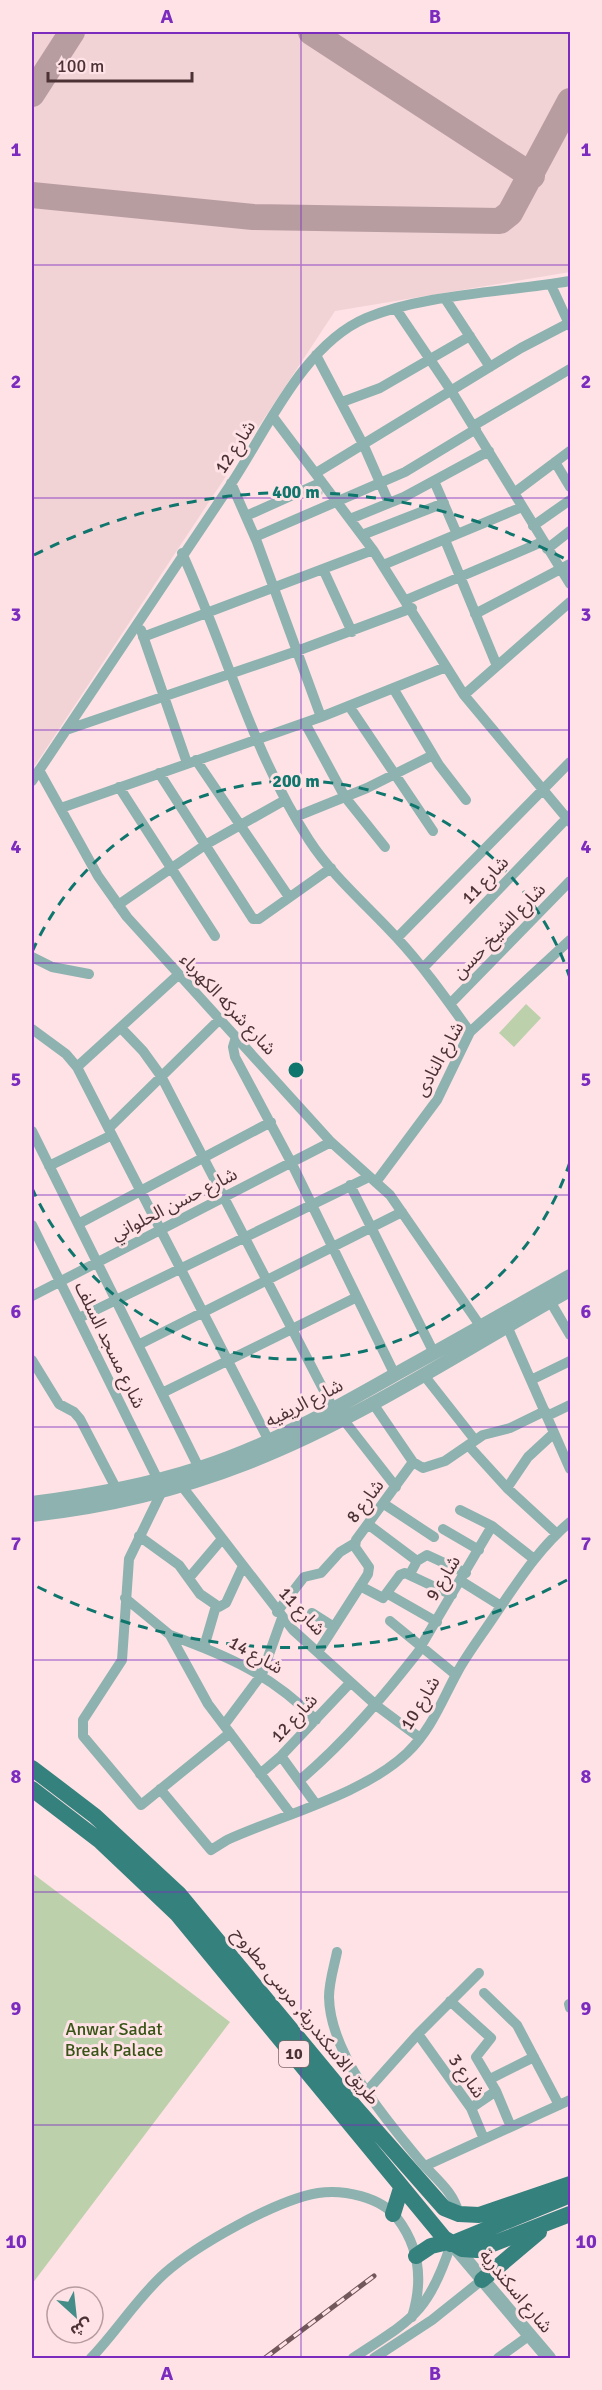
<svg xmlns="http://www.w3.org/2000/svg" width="602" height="2390" viewBox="0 0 602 2390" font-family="Signika,'Noto Sans Arabic',sans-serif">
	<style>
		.built { fill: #f1d2d5 }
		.green { fill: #bdd0ac }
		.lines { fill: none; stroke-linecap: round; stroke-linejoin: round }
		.taxiway { stroke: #b89da0; stroke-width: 26 }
		.minor { stroke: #8db2af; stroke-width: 10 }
		.tertiary { stroke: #8db2af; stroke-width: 14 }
		.primary { stroke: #35817d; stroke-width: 16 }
		.rail-casing { stroke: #73585b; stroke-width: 5 }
		.rail { stroke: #fee2e5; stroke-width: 3; stroke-dasharray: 9; stroke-linecap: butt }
		.grid { fill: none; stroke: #7b2cbf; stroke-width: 1.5; stroke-opacity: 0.55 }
		.ring { fill: none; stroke: #0f766e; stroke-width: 3; stroke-dasharray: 10 8 }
		.labels { text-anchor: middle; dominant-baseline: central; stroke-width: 6; stroke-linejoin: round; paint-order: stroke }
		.shield { fill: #fee2e5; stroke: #81676a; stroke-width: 1.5 }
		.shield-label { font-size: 16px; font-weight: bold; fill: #4c3235 }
		.street-label { font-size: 18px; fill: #4c3235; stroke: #fee2e5 }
		.park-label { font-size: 18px; fill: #385416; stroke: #fee2e5 }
		.centre { fill: #0f766e; stroke: #fee2e5; stroke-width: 3 }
		.ring-label { font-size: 18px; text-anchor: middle; font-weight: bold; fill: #0f766e; stroke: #fee2e5; stroke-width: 6; stroke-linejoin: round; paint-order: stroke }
		.neatline { fill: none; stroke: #7b2cbf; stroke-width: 2 }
		.grid-label { font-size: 20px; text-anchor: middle; font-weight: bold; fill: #7b2cbf }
	</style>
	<rect width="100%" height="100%" fill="#fee2e5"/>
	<!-- built -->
	<path class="built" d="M32,32H570V272L335,311L32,770Z"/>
	<!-- green -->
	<path class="green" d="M526,1004L541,1018L514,1047L499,1033Z
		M32,1873L230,2022L32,2284Z"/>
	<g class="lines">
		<!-- taxiway -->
		<path class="taxiway" d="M311,32L532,176
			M32,94L72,32
			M32,195L253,217L500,221L510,213L570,101"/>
		<!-- minor -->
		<path class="minor" d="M551,285L570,326
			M446,300L490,367
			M396,309L452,392L570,584
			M316,355L364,446L389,503
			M342,402L380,388L470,336
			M273,417L373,550L464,695L570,822
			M473,426L570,369
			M555,462L570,487
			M316,473L521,348L569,323
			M434,481L457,534
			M231,483L257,542L321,717
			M514,493L570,451
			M246,516L322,482
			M350,519L404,497L489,451
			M533,526L570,500
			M362,535L444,503
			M255,537L405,472L476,429
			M445,540L497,666
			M547,549L570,531
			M182,553C226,649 252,752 309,840C333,877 368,906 397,938C424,967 447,1000 470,1032
			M383,565L522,507
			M323,569L352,632
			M406,600L542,542
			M475,614L570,564
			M141,630L187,763
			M143,637L373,550
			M393,688L439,765L466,800
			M464,695L570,602
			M349,706L433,831
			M305,723L345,797L385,847
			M66,730L297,651L412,608
			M196,760L289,897
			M39,770L98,876L127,917L331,1142L390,1195L481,1327
			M159,773L253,919H259L331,868
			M32,781C98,682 164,583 231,484C267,430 303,345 366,318C425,294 507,292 570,281
			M119,787L215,936
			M61,808L321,717L446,667
			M295,817L367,788L433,755
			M118,905L205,845L285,800
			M397,938L570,762
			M32,957L52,967L89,974
			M423,968L570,815
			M450,1004L570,881
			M121,1028L143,1051L161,1076L334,1410
			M32,1029L66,1054L77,1067L269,1441
			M236,1037L233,1047L235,1057L291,1162L395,1375
			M77,1067L178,975
			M109,1128L220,1019
			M32,1131L199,1468
			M49,1166L112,1135
			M376,1182L437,1100L470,1032L570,940
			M350,1185L434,1353
			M78,1224L271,1122
			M32,1225L158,1480
			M32,1296L331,1142
			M550,1301L570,1335
			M79,1318L369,1177
			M507,1326L570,1469
			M138,1345L402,1212
			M32,1360L59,1404L74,1412L80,1419L117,1490
			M423,1374L475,1440
			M531,1380L570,1361
			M162,1393L357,1297
			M372,1402L413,1462L423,1468L445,1461L483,1435L510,1428L545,1411
			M547,1416L570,1405
			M343,1419L396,1487
			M468,1445L507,1488L557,1534
			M181,1485L293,1630L377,1706L420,1738
			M507,1488L528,1457L554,1433
			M162,1491L129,1559L122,1660L83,1720V1736L141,1805L230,1733
			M384,1504L434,1537
			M460,1510L492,1526L534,1559
			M369,1525L417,1561
			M443,1529L479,1550
			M139,1536L179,1565L200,1594L219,1607L226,1603L242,1568
			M410,1574L417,1561L427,1555L466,1573
			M189,1578L222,1539
			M461,1581L501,1606
			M360,1586L383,1598L400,1575L405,1573L452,1595
			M388,1594L437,1622
			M125,1598L170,1635L208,1704L290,1813
			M277,1612L304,1577L321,1573L340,1552L355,1543
			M312,1613L334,1627
			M390,1621L456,1675
			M170,1635C228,1656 272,1675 316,1720
			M421,1646L492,1526
			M204,1647L216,1606
			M318,1652L368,1574L369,1567L355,1547L356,1540L413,1462
			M224,1725L262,1674L282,1618
			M281,1756L315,1803
			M260,1774L281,1756L350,1683
			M299,1781C346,1741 384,1696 422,1647
			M160,1789L211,1850L227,1840C282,1815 364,1794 407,1753C432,1729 442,1700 458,1671C468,1653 481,1636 493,1618C517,1583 538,1549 570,1522
			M337,1952C334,1967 329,1982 329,1997C330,2055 387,2121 422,2163C437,2180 453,2191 459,2214
			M484,1993L517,2025L559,2105
			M450,2001L491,2038L476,2057L496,2091L511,2127
			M569,2004L570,2008
			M418,2034L471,2108L484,2139
			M490,2079L534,2057
			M367,2091L418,2034L479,1973
			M471,2108L496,2091
			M425,2166L570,2100
			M91,2358C117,2331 137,2298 165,2273C197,2245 276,2200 318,2193C343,2189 381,2197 397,2218C420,2248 423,2282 412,2317
			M353,2358C412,2319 428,2314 451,2244
			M374,2358L432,2320L482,2280
			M498,2358L530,2335"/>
		<!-- tertiary -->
		<path class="tertiary" d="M32,1503C89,1496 145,1486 200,1468C270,1445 333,1410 396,1374C454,1342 512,1309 570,1276
			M32,1515C105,1507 178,1490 247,1463C360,1419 465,1349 570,1290
			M455,2247L549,2358"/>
		<!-- primary -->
		<path class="primary" d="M32,1768L95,1816L179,1894L356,2108L444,2208L459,2214L479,2215L570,2184
			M32,1789L100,1841L177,1914L444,2238L462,2249L477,2250L570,2214
			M393,2214L401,2188
			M451,2244L570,2195
			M416,2256L431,2246L448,2242
			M482,2280L539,2232"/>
		<defs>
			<path id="rail" d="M265,2358L374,2276"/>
		</defs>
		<!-- rail casing -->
		<use href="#rail" class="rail-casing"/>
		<!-- rail -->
		<use href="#rail" class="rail"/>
	</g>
	<!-- grid -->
	<path class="grid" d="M301,32V2358M32,265H570M32,498H570M32,730H570M32,963H570M32,1195H570M32,1427H570M32,1660H570M32,1892H570M32,2125H570"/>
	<!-- distance rings -->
	<g class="ring">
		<path d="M570 1162A289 289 0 0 1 32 1188M32 952A289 289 0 0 1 570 978"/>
		<path d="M567 1580A578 578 0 0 1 34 1585M34 555A578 578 0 0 1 567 560"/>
	</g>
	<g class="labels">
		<!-- shield labels -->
		<rect class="shield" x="279" y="2041" width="30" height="26" rx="4.5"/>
		<g class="shield-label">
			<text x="294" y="2054">10</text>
		</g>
		<!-- street labels -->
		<g class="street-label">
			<text transform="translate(235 447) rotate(-57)">شارع 12</text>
			<text transform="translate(485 880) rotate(-46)">شارع 11</text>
			<text transform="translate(499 931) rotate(-46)">شارع الشيخ حسن</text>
			<text transform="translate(228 1004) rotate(47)">شارع شركه الكهرباء</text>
			<text transform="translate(439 1059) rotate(-61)">شارع النادى</text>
			<text transform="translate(174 1204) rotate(-27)">شارع حسن الحلواني</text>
			<text transform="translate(110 1345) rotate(64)">شارع مسجد السلف</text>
			<text transform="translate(304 1403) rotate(-27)">شارع الريفيه</text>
			<text transform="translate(365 1501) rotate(-53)">شارع 8</text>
			<text transform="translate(443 1578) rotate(-59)">شارع 9</text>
			<text transform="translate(302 1611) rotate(47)">شارع 11</text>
			<text transform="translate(256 1655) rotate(29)">شارع 14</text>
			<text transform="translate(420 1703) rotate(-59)">شارع 10</text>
			<text transform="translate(294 1718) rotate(-47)">شارع 12</text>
			<text transform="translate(306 2016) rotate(51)">طريق الاسكندرية, مرسى مطروح</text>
			<text transform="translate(467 2076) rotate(55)">شارع 3</text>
			<text transform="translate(516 2291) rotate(50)">شارع اسكندرية</text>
		</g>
		<!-- park labels -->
		<g class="park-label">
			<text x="114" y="2029">Anwar Sadat<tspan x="114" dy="21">Break Palace</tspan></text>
		</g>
	</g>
	<circle cx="296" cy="1070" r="9" class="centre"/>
	<g class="ring-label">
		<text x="296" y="498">400 m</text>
		<text x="296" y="787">200 m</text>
	</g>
	<!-- border -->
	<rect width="602" height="2390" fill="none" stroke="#fee2e5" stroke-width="66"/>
	<!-- north arrow -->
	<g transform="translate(75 2315) rotate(153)"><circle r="28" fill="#fee2e5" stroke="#b79c9f" stroke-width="1.5"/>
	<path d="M0-4.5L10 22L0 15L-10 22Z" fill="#458d89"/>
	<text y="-9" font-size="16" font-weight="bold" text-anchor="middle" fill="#4c3235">ش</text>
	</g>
	<!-- scale -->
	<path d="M48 72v9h144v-9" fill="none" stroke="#4c3235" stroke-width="3"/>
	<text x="57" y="72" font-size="18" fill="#4c3235" stroke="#fee2e5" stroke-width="4.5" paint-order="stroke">100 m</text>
	<rect x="33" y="33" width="536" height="2324" class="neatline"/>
	<g class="grid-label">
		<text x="167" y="23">A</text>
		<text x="435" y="23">B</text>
		<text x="16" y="156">1</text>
		<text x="586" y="156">1</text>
		<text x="16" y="388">2</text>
		<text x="586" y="388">2</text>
		<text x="16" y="621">3</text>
		<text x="586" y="621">3</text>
		<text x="16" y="853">4</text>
		<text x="586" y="853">4</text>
		<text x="16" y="1086">5</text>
		<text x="586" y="1086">5</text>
		<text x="16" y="1318">6</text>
		<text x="586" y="1318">6</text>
		<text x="16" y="1550">7</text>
		<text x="586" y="1550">7</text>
		<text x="16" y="1783">8</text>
		<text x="586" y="1783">8</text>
		<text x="16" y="2015">9</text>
		<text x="586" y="2015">9</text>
		<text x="16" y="2248">10</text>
		<text x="586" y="2248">10</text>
		<text x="167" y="2380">A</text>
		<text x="435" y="2380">B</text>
	</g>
</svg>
